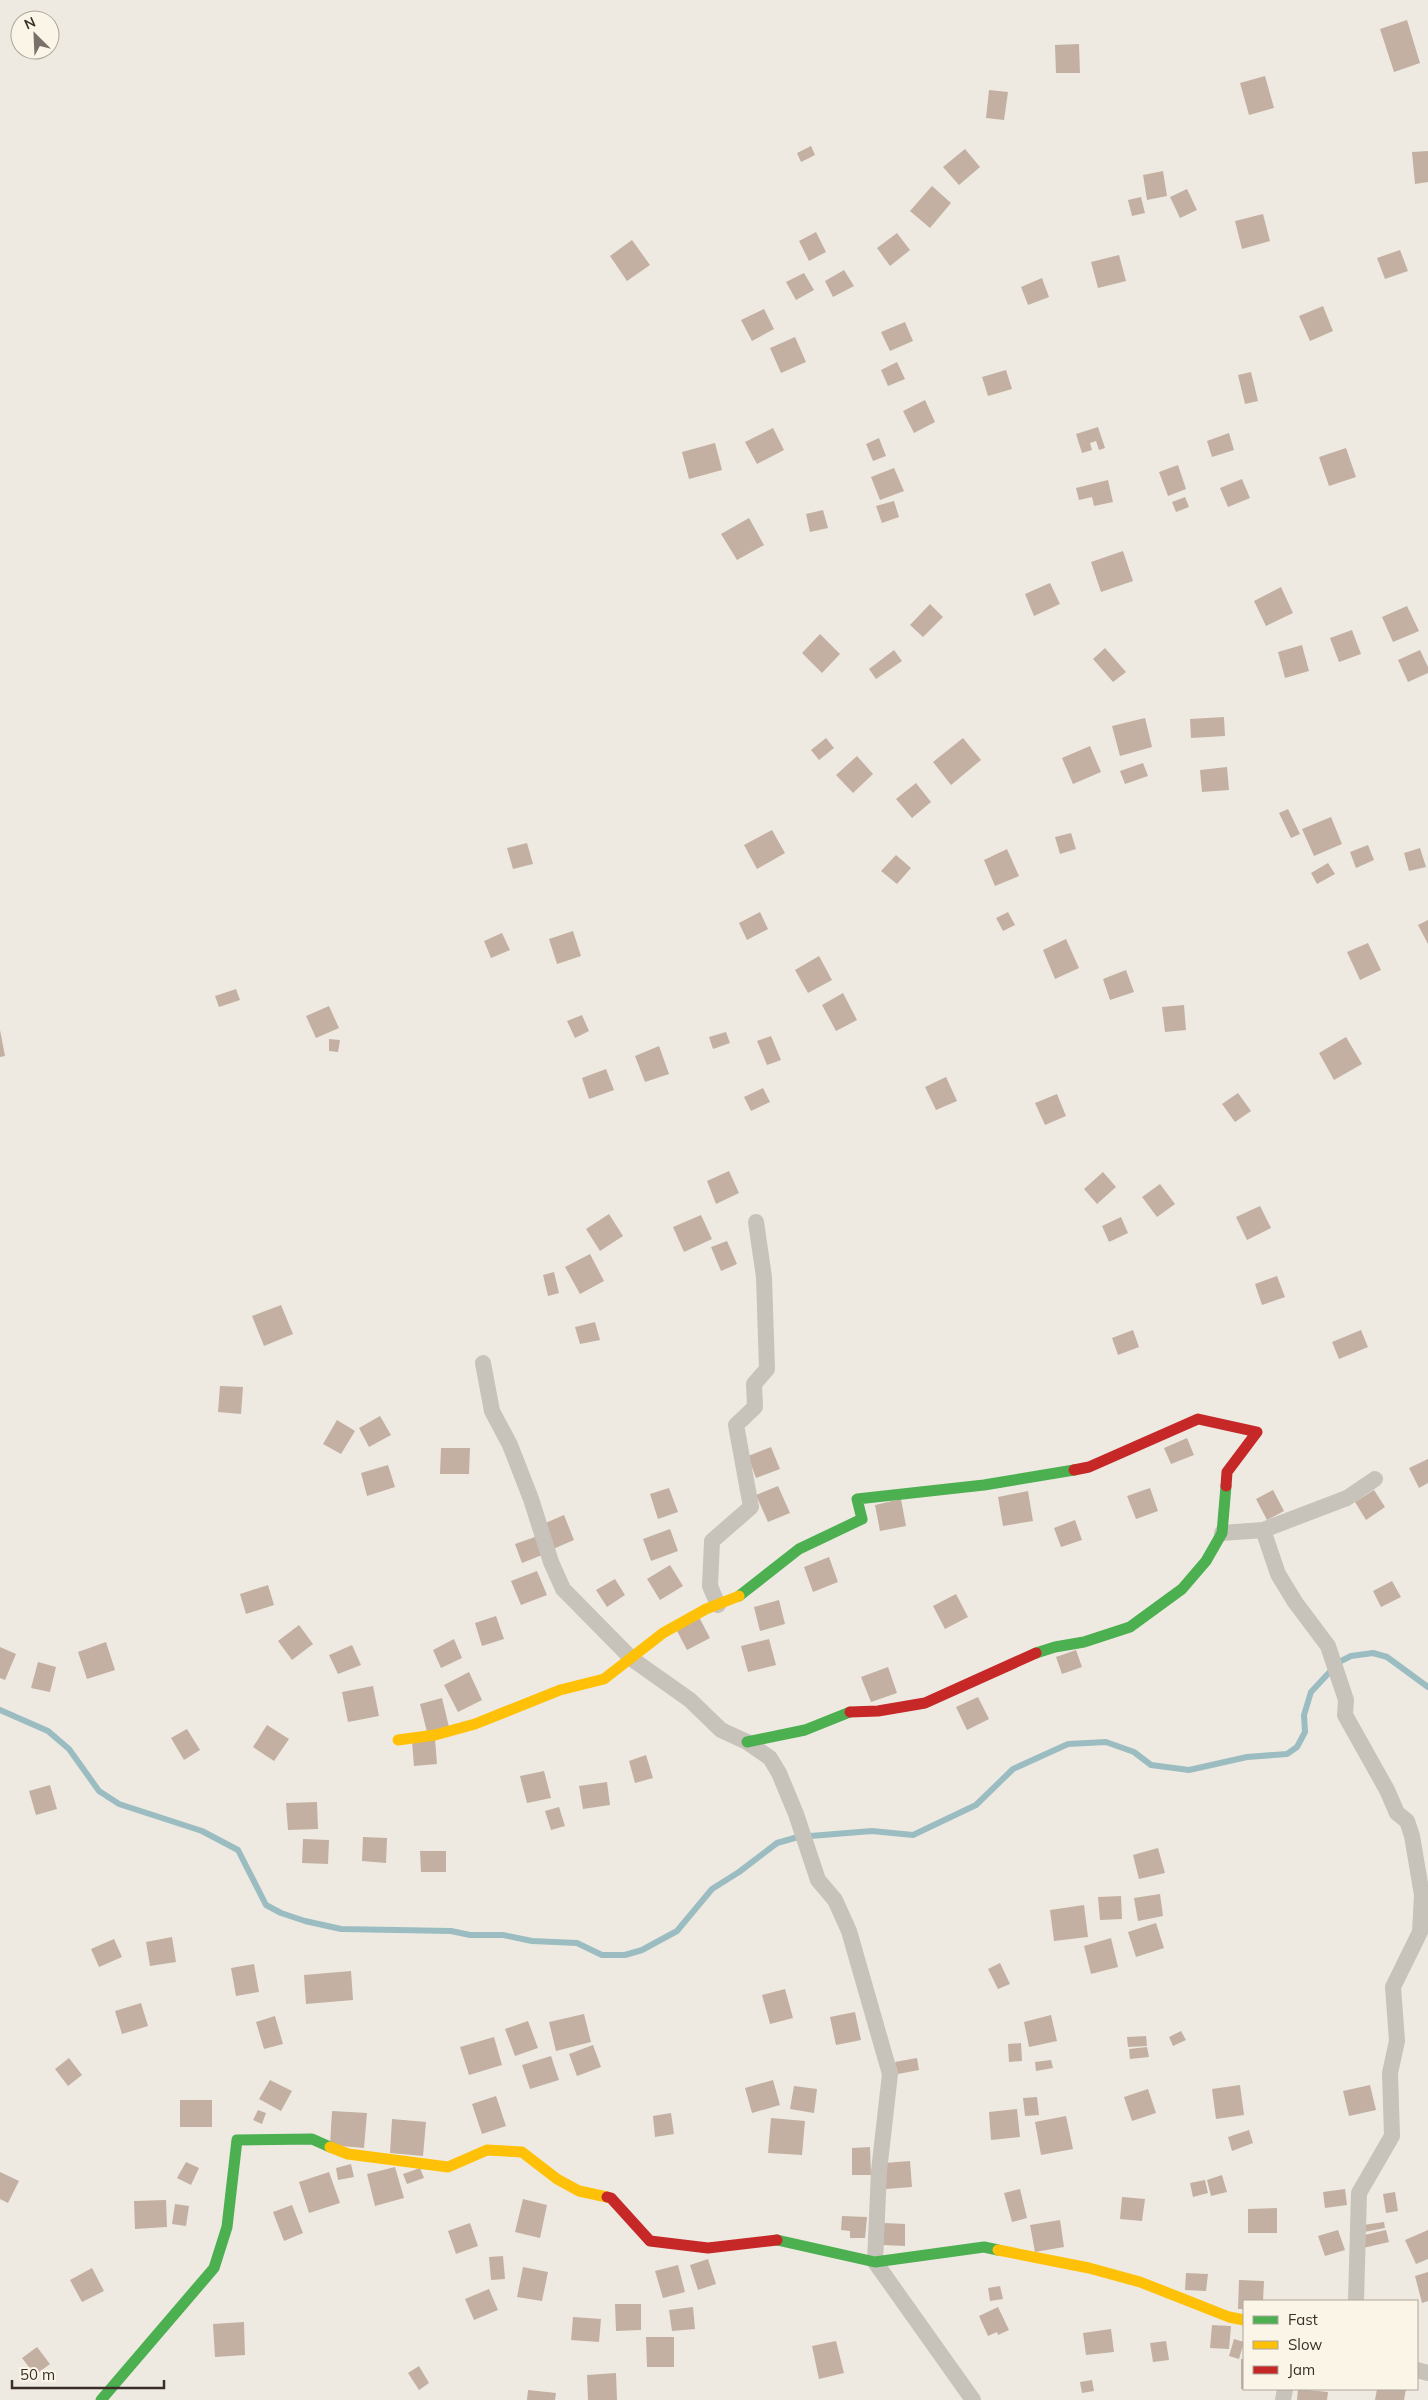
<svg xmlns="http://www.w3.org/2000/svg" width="1428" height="2400" viewBox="0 0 1428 2400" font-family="Mulish,sans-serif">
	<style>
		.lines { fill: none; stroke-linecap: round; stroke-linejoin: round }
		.stream { stroke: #9bbdc1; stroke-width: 6 }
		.building { fill: #c3b0a2 }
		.street { stroke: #c7c2ba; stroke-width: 16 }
		.fast { stroke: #4caf50; stroke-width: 11 }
		.slow { stroke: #ffc107; stroke-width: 11 }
		.jam { stroke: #c62828; stroke-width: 11 }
	</style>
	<rect width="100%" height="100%" fill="#eeeae2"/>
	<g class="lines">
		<!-- stream -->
		<path class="stream" d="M0,1710L48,1731L69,1749L99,1791L119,1804L202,1831L238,1850L266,1905L281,1913L305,1921L341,1929L451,1931L470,1935H503L532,1941L577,1943L602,1955H625L642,1950L677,1931L712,1889L739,1872L777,1843L798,1837L872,1831L913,1835L976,1805L1013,1769L1068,1744L1106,1742L1134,1752L1151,1765L1189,1770L1247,1757L1287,1754L1297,1747L1305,1732L1304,1715L1311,1692L1339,1662L1351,1656L1373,1653L1387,1657L1428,1687"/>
	</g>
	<!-- building -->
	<path class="building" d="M1407,20L1420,63L1394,72L1380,29Z
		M1079,44L1080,73H1056L1055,45Z
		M1265,76L1274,108L1249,115L1240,83Z
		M989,90L1008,92L1004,120L986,118Z
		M811,146L815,155L801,162L797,153Z
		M965,149L980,167L959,185L943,167Z
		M1428,151V182L1415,184L1412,152Z
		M1163,171L1167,196L1147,200L1143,175Z
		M932,186L951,203L930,228L910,211Z
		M1187,189L1197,210L1180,218L1170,197Z
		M1141,197L1145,213L1132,216L1128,200Z
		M1263,214L1270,241L1242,249L1235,221Z
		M816,232L826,252L809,261L799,241Z
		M897,233L910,250L890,266L877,248Z
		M632,240L650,265L627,281L610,256Z
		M1400,250L1408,271L1385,279L1377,258Z
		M1119,255L1126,281L1098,288L1091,262Z
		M844,270L854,286L833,297L825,281Z
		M804,273L814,290L796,300L786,282Z
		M1042,278L1049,297L1028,305L1021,287Z
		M1323,306L1333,331L1310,341L1299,316Z
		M764,309L774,329L752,341L741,320Z
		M905,322L913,341L890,351L881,332Z
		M795,337L806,362L781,373L770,348Z
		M897,362L905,379L888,386L881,370Z
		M1006,370L1012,389L988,396L982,377Z
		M1251,372L1258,401L1245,404L1238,375Z
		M925,400L935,422L914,433L903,411Z
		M1098,427L1105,448L1099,450L1096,441L1090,443L1092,450L1082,453L1076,434Z
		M773,428L784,450L757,464L745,442Z
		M1229,433L1234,450L1212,457L1207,441Z
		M879,438L886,456L873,461L866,444Z
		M715,443L722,470L689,479L682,452Z
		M1346,448L1356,477L1329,486L1319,457Z
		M1178,465L1186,489L1168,496L1159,472Z
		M894,468L904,491L880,500L871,477Z
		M1242,479L1250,498L1228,507L1220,488Z
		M1108,480L1113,502L1094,506L1092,497L1079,500L1076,488Z
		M1185,497L1189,507L1176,512L1172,502Z
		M894,501L899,517L882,523L876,506Z
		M823,510L828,528L810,532L806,514Z
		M749,518L764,545L737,560L721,534Z
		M1123,551L1133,581L1101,592L1091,562Z
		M1050,583L1060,604L1034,616L1025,594Z
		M1281,587L1293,613L1266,626L1254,601Z
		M930,604L943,617L923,637L910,625Z
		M1407,606L1419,631L1393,642L1382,617Z
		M1352,630L1361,654L1339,662L1330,638Z
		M820,634L840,654L822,673L802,653Z
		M1302,645L1309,671L1285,678L1278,652Z
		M1105,648L1126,672L1113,682L1093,659Z
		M894,650L902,661L876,679L869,669Z
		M1420,650L1428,667V673L1408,682L1398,660Z
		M1224,717L1225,736L1191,738L1190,719Z
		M1145,718L1152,747L1120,756L1112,726Z
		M826,738L834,748L819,760L811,750Z
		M963,738L981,760L951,785L933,762Z
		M1090,746L1101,772L1073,784L1062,758Z
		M857,756L873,774L853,793L836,775Z
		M1143,763L1148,776L1125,784L1120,771Z
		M1227,767L1229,790L1202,792L1200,770Z
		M916,783L931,802L912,818L896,799Z
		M1288,809L1300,834L1291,838L1279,813Z
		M1331,817L1342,844L1314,856L1302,829Z
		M772,830L785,853L757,869L744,845Z
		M1071,833L1076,849L1060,854L1055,837Z
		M527,843L533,864L513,869L507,848Z
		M1368,845L1374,860L1356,868L1350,852Z
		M1420,848L1426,867L1409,871L1404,853Z
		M1007,849L1019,876L995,886L984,860Z
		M896,855L911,868L897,884L881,871Z
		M1328,863L1335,874L1317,884L1311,873Z
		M760,912L768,929L747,940L739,923Z
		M1008,912L1015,925L1003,931L996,918Z
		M1428,920V944L1418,925Z
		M573,931L581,956L557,964L549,939Z
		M502,933L510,950L491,958L484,941Z
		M1066,939L1079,968L1055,979L1043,950Z
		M1368,943L1381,970L1360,980L1347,952Z
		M819,956L832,980L808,993L795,970Z
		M1126,970L1134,992L1110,1000L1103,979Z
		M236,989L240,1000L219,1007L215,996Z
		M843,993L857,1020L836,1031L822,1005Z
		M1184,1005L1186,1030L1165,1032L1162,1007Z
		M329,1006L339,1028L316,1038L306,1016Z
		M582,1015L589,1031L575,1038L567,1021Z
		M0,1030L5,1056L0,1057Z
		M726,1032L730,1043L713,1049L709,1037Z
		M771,1036L781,1060L767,1065L757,1041Z
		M1346,1037L1362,1064L1334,1080L1319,1053Z
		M329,1039L340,1040L338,1052L329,1051Z
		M659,1046L669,1074L645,1082L635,1056Z
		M606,1069L614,1090L589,1099L582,1078Z
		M946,1077L957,1101L936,1110L925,1087Z
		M763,1088L770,1102L751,1111L744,1097Z
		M1238,1093L1251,1111L1235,1122L1222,1104Z
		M1057,1094L1066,1116L1045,1125L1035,1103Z
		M729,1171L739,1193L716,1204L707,1181Z
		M1103,1172L1116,1187L1097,1204L1084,1189Z
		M1160,1184L1175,1204L1157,1217L1142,1197Z
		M1260,1206L1271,1228L1247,1240L1236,1217Z
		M609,1214L623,1236L600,1251L586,1229Z
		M701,1215L712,1239L684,1252L673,1227Z
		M1121,1217L1128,1233L1109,1242L1102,1226Z
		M727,1241L737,1264L721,1271L711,1247Z
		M590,1254L604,1281L580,1294L565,1267Z
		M554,1272L559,1293L548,1296L543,1275Z
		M1277,1276L1285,1297L1262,1305L1255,1284Z
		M281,1305L293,1334L264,1346L252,1316Z
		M595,1322L600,1340L580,1344L575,1327Z
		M1133,1330L1139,1347L1118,1355L1112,1338Z
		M1361,1330L1368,1347L1339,1359L1332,1342Z
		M220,1386L243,1387L241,1414L218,1412Z
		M380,1416L391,1435L369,1447L359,1428Z
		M337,1420L355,1431L341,1454L323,1444Z
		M1187,1438L1194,1455L1171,1464L1164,1448Z
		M771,1447L780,1469L756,1478L748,1456Z
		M441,1448H470L469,1474H440Z
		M1428,1459V1483L1419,1488L1409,1468Z
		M388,1465L395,1487L367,1496L361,1473Z
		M778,1486L790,1513L768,1522L756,1495Z
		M669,1488L678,1512L658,1519L650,1494Z
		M1150,1488L1158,1511L1136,1519L1127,1496Z
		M1273,1490L1284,1511L1267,1520L1256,1499Z
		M1374,1490L1385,1507L1366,1520L1355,1502Z
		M1028,1491L1033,1521L1003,1526L998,1497Z
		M901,1499L906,1526L880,1531L875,1505Z
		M564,1515L574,1540L553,1549L543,1524Z
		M1075,1520L1082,1540L1061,1547L1054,1528Z
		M670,1529L678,1551L651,1561L643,1539Z
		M535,1537L542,1555L522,1563L515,1544Z
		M829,1557L838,1582L813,1592L804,1567Z
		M670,1565L683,1586L660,1600L647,1579Z
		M537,1571L547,1595L521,1605L511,1581Z
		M615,1579L625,1595L607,1607L596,1590Z
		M1392,1581L1401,1597L1381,1607L1373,1591Z
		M268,1585L274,1605L246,1614L240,1594Z
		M956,1594L968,1617L945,1629L933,1606Z
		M779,1600L785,1624L760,1631L754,1607Z
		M496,1616L504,1639L482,1646L475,1623Z
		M699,1617L710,1638L687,1650L676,1629Z
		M299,1625L313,1644L292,1660L278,1641Z
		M454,1639L462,1658L441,1668L433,1650Z
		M769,1639L776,1665L748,1672L741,1646Z
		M106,1642L115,1670L87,1679L78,1652Z
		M352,1645L361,1665L338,1674L329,1655Z
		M0,1647L16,1654L5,1680L0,1678Z
		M1076,1650L1082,1667L1062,1674L1056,1657Z
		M38,1662L56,1667L50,1692L31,1688Z
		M888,1667L897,1693L871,1702L861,1677Z
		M469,1672L482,1700L458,1712L444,1685Z
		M373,1686L379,1716L348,1722L342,1692Z
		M978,1697L989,1719L967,1730L956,1707Z
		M442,1698L449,1727L427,1732L420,1704Z
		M267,1725L289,1739L274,1761L253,1747Z
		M187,1729L200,1750L184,1760L171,1738Z
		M435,1739L437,1764L414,1766L412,1741Z
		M646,1755L653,1778L635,1783L629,1761Z
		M544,1771L551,1798L527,1803L520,1776Z
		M607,1782L610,1805L583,1809L579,1786Z
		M50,1785L57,1809L36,1815L29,1791Z
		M317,1802L318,1829L288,1830L286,1803Z
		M559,1807L565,1826L551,1830L545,1811Z
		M363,1837L387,1838L386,1863L362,1861Z
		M303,1839L329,1840L328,1864L302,1863Z
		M1158,1848L1165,1873L1139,1879L1133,1855Z
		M420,1851H446V1872H421Z
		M1160,1894L1163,1916L1138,1921L1134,1898Z
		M1121,1896L1122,1919L1100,1920L1098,1897Z
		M1084,1905L1088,1937L1054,1941L1050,1910Z
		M1156,1923L1164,1948L1136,1957L1128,1932Z
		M172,1937L176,1962L150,1966L146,1942Z
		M1111,1938L1118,1967L1091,1974L1084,1946Z
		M114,1939L122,1957L99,1967L91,1949Z
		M1000,1963L1010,1984L998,1989L988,1969Z
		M254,1964L259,1992L236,1996L231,1968Z
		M351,1971L353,2000L306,2004L304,1975Z
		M785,1989L793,2018L770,2024L762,1995Z
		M141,2003L148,2026L122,2034L115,2011Z
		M855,2012L861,2040L836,2045L830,2017Z
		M584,2014L591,2042L556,2051L549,2022Z
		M1051,2015L1057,2041L1029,2047L1024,2022Z
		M275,2016L283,2044L264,2049L256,2022Z
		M528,2021L538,2048L515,2056L505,2029Z
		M1181,2031L1186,2040L1173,2046L1169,2037Z
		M1146,2036L1147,2046L1128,2047L1127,2037Z
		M494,2037L502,2065L469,2075L460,2047Z
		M1021,2043L1022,2061L1009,2062L1008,2044Z
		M593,2045L601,2067L577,2076L569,2054Z
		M1147,2047L1149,2057L1130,2059L1129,2049Z
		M551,2056L559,2080L530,2089L522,2065Z
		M69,2058L82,2075L68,2086L55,2069Z
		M917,2058L919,2070L898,2074L895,2062Z
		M1051,2060L1053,2068L1036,2071L1035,2062Z
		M270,2080L292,2091L281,2111L259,2099Z
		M773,2080L780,2105L752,2113L745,2088Z
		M1240,2085L1244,2115L1216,2119L1212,2089Z
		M1370,2085L1376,2110L1349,2116L1343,2091Z
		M794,2086L817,2089L814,2113L790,2109Z
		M1148,2089L1156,2113L1132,2121L1124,2097Z
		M496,2096L506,2126L482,2134L472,2104Z
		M1037,2097L1039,2115L1025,2116L1023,2098Z
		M180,2100H212V2127H180Z
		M1017,2109L1020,2137L991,2140L989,2112Z
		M258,2110L266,2113L262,2124L253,2120Z
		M332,2111L367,2113L364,2148L330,2145Z
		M671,2113L674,2134L655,2137L653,2116Z
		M1066,2116L1073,2149L1041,2155L1035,2122Z
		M771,2118L805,2121L802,2155L768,2153Z
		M392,2119L426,2122L423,2156L390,2153Z
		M1249,2130L1253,2143L1232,2151L1228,2137Z
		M870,2147L871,2175H852V2148Z
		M910,2161L912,2187L886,2189L884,2163Z
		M186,2162L199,2168L191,2185L177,2178Z
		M351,2164L354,2177L338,2180L336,2168Z
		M395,2167L404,2198L375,2206L367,2174Z
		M420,2168L424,2178L407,2184L403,2174Z
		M0,2172L19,2181L8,2203L0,2199Z
		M329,2172L340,2203L309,2213L299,2182Z
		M1222,2175L1227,2192L1211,2196L1207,2180Z
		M1205,2180L1208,2193L1193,2197L1190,2183Z
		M1020,2189L1027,2218L1012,2222L1004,2193Z
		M1345,2189L1347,2205L1325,2208L1323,2192Z
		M1395,2192L1398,2211L1386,2213L1383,2194Z
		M1122,2197L1145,2199L1142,2221L1120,2219Z
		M523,2199L547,2205L540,2238L515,2232Z
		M166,2200L167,2227L135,2229L134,2201Z
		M175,2204L189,2206L186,2226L172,2224Z
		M292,2205L303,2233L284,2241L273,2212Z
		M1277,2208V2233H1248V2209Z
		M842,2216L867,2217L865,2238H850V2231L841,2230Z
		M1060,2220L1064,2247L1035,2252L1030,2225Z
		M1384,2222L1385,2228L1364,2232L1363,2225Z
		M470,2223L478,2246L456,2254L448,2231Z
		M884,2223L905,2224V2246L883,2245Z
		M1338,2230L1345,2250L1325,2256L1318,2236Z
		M1386,2230L1389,2242L1363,2248L1360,2236Z
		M1428,2230V2259L1416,2264L1405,2240Z
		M503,2256L505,2279L491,2280L489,2257Z
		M708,2259L716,2284L698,2290L690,2265Z
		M678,2265L685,2292L663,2298L655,2271Z
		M523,2267L548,2272L542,2301L517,2297Z
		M92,2268L104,2291L82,2302L70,2280Z
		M1428,2272V2301L1422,2303L1415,2276Z
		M1186,2273L1208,2274L1206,2291L1185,2290Z
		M1239,2280L1264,2281L1263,2301H1244V2309H1238Z
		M1000,2286L1003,2299L990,2301L988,2288Z
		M489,2289L498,2310L474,2320L465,2299Z
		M615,2304H641V2330L616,2331Z
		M693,2307L695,2329L672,2331L669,2310Z
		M998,2307L1009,2330L998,2335L997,2332L988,2336L979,2316Z
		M573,2317L601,2319L599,2342L571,2340Z
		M244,2322L245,2355L215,2357L213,2324Z
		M1212,2325L1231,2326L1229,2349L1210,2348Z
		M1111,2329L1114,2352L1086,2355L1083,2333Z
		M646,2337H674V2367H647Z
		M1234,2339L1244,2342L1239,2359L1229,2356Z
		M836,2341L844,2373L819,2379L812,2346Z
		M1166,2341L1169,2360L1153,2362L1150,2343Z
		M37,2347L50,2364L35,2375L22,2358Z
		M1241,2359H1244V2389H1241Z
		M419,2366L429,2383L419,2390L408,2373Z
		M616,2373L617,2400H588L587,2375Z
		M1092,2380L1094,2391L1082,2393L1080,2382Z
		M1298,2389L1328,2392L1327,2400H1297Z
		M1377,2389H1406L1404,2400H1375Z
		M528,2390L556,2393L555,2400H527Z"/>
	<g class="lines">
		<!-- street -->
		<path class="street" d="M483,1363L492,1411L510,1445L531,1499L551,1562L563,1589L632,1659L690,1700L721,1730L747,1742L770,1758L779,1773L796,1814L818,1880L835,1900L849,1931L890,2074L879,2171L875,2262L973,2400
			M1222,1533L1263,1530
			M718,1605L710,1586L712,1541L751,1507L736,1425L755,1407L754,1384L767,1369L764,1277L756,1222
			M1356,2301L1359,2193L1392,2136L1390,2073L1397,2041L1393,1987L1420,1932L1422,1895L1412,1836L1407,1821L1397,1813L1387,1790L1345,1715L1346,1700L1328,1646L1295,1602L1278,1574L1263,1530L1347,1498L1375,1479
			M1417,2370L1428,2373
			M1283,2400L1285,2389"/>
		<!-- fast -->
		<path class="fast" d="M739,1596L799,1549L862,1519L857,1499L984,1485L1074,1470
			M1036,1653L1055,1647L1084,1642L1130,1627L1182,1589L1206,1561L1222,1533L1226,1486
			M747,1742L805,1730L850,1712
			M777,2240L875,2262L984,2247L998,2250
			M101,2400L214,2268L227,2227L237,2140L312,2139L330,2147"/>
		<!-- slow -->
		<path class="slow" d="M398,1740L435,1735L475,1724L560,1690L604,1679L663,1633L706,1609L739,1596
			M330,2147L348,2154L448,2167L487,2150L522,2152L557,2179L579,2191L607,2197
			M998,2250L1089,2268L1140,2282L1229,2317L1244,2320"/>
		<!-- jam -->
		<path class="jam" d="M1074,1470L1089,1467L1198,1419L1257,1432L1227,1472L1226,1486
			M850,1712L878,1711L925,1703L1036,1653
			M607,2197L611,2198L650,2241L708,2248L777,2240"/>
	</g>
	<!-- legend -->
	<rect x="1243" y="2300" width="175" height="90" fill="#fbf5e8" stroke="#ada69b"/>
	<rect x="1253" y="2316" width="25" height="8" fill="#4caf50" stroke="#ada69b"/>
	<text x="1288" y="2325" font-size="15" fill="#392f28">Fast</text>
	<rect x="1253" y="2341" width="25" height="8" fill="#ffc107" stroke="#ada69b"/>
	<text x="1288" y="2350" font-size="15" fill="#392f28">Slow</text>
	<rect x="1253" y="2366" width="25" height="8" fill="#c62828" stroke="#ada69b"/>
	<text x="1288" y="2375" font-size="15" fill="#392f28">Jam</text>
	<!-- north arrow -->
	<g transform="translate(35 35) rotate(336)"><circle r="24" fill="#fbf5e8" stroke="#ada69b"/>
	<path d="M0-4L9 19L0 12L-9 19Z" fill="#787069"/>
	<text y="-8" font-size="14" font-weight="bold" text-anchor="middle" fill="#392f28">N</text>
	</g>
	<!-- scale -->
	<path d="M12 2380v8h152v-8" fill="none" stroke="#392f28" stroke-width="2.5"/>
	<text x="20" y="2380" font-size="15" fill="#392f28" stroke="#fbf5e8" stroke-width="4" paint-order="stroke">50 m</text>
</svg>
